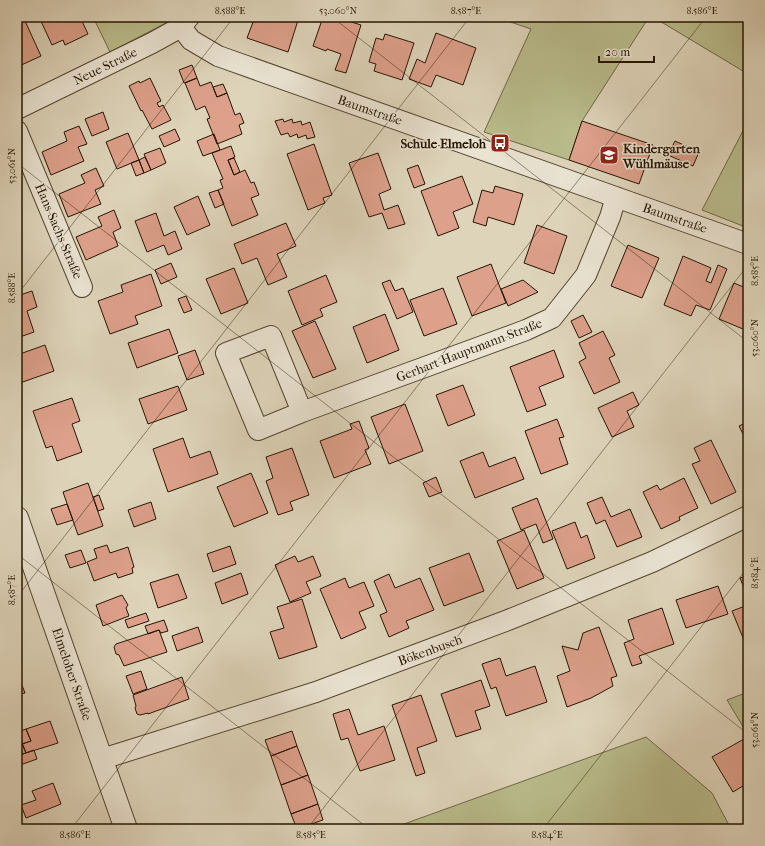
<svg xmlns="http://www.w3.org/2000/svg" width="765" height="846" viewBox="0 0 765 846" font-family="'IM FELL French Canon',serif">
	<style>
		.green { fill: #b9bb8b; stroke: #706846 }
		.building { fill: #dda08b; stroke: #261500 }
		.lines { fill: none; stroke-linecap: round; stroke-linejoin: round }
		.minor-casing { stroke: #54452e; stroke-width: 22 }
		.tertiary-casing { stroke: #54452e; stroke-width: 24 }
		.minor { stroke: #eae3d2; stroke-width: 20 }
		.tertiary { stroke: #eae3d2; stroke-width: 22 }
		.ticks { fill: none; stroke: #261500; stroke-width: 1; stroke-opacity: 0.45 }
		.labels { text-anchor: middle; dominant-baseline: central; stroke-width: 3; stroke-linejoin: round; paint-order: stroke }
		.street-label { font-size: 13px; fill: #261500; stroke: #eae3d2 }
		.poi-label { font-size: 13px; font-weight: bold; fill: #261500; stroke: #eae3d2; text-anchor: end }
		.neatline { fill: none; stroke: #261500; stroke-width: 1.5 }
		.ticks-label { font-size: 10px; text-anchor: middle; fill: #261500 }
	</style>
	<rect width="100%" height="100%" fill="#ded4ba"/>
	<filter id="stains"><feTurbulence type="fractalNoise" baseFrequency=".005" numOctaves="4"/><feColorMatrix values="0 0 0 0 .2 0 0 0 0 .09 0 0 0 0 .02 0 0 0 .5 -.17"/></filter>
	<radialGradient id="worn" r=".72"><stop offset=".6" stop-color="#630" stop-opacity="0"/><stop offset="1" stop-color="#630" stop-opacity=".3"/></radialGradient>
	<!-- green -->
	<path class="green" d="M93,17H173L168,22L110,52Z
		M496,17H649L582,121L569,160L484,132L531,29Z
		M653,17H748V74Z
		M748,121V228L702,210Z
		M748,692V735L727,700Z
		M646,737L712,793L731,829H390Z"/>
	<!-- building -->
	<path class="building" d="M39,17H80L88,34L65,45L63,40L52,45Z
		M255,17H299L288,52L247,38Z
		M323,17H336L361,25L346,73L335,70L341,54L327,49L326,51L313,46Z
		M25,21L41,56L17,67V24Z
		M436,33L476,48L463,85L436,75L431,87L409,79L417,59L425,63Z
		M385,34L414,43L402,80L374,71L376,64L369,62L376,38L383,40Z
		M192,65L197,78L184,83L179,70Z
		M150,78L161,101L157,103L159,107L163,105L171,120L152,129L142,110L141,111L129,86L139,81L140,83Z
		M197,78L200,86L211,82L217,97L227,93L235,115L240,113L244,123L239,125L242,134L217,144L207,119L210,118L205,106L196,110L185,83Z
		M223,84L227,93L217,97L213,87Z
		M103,112L109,129L92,136L85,119Z
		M283,119L284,122L292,119L293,123L301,121L302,125L310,122L315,137L307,139L306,135L298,138L297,134L290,137L288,133L281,135L275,121Z
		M582,121L653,145L639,184L569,160Z
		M79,126L87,144L78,147L84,161L51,175L42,152L67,141L64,132Z
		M175,129L180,140L164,147L159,136Z
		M128,133L139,160L117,169L106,142Z
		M214,134L220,150L203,156L197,141Z
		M675,141L699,152L693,166L668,155Z
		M314,144L332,195L323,198L325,203L308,210L287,154Z
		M231,146L235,157L228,160L234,175L245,170L251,183L254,182L259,195L251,198L258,215L232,226L218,190L223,188L220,180L223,179L212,153Z
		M160,148L166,163L151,170L144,154Z
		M378,153L391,189L379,194L384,210L398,205L405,224L388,229L382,213L369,217L349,163Z
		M145,157L151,170L144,173L139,160Z
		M234,158L240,172L234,175L228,160Z
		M139,160L144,173L136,176L131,163Z
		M418,165L425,184L414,188L407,169Z
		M96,168L104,186L95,190L101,204L68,217L59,194L85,183L81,175Z
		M462,176L473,204L453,212L459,228L438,236L421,191Z
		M495,186L523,194L514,225L488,217L486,226L473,222L482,190L493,193Z
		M218,190L224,204L215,208L209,193Z
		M198,196L210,225L187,235L174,207Z
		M114,210L121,228L113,232L118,246L86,260L76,237L102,226L98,217Z
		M156,213L164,236L175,231L182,249L168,255L164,245L147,252L135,221Z
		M286,223L296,246L277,254L287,277L268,285L257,258L242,264L234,244Z
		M537,225L567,236L554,274L524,263Z
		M628,245L659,258L642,298L611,286Z
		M683,256L711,268L706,281L711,283L718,265L727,269L710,310L696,305L691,316L664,305Z
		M171,263L177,277L161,284L155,270Z
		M491,264L506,303L472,316L457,277Z
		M234,268L248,303L221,314L206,279Z
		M151,274L162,306L135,316L138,324L110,334L98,301L123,292L121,285Z
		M326,275L337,302L320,309L323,316L302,325L288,291Z
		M390,280L395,291L403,288L413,312L397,319L382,283Z
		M523,280L538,292L508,306L501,289Z
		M734,283L748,289V317L743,329L719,319Z
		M443,288L457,324L424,336L410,300Z
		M32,291L37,307L27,311L34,332L17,338V296Z
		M186,296L192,310L184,313L178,299Z
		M385,314L399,350L367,363L353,327Z
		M583,315L592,332L579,338L571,321Z
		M315,321L336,369L313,378L292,331Z
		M169,329L178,353L137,368L128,343Z
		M603,331L615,355L609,358L620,382L594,394L579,362L586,358L579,343Z
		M45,345L54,371L17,384V355Z
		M195,350L204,374L187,380L178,356Z
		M554,350L564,377L539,387L546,405L527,412L510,367Z
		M463,385L475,415L448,426L436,395Z
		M178,386L187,410L148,424L139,399Z
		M633,392L639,405L627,411L634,427L612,437L598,408Z
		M72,398L80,421L72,424L82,452L57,461L52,446L46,448L33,411Z
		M405,404L423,451L389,464L371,417Z
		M557,419L564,437L559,438L568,464L541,474L525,431Z
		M359,421L369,448L365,450L371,464L334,478L320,441L352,429L350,424Z
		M748,422V451L743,441L746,440L739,426Z
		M183,438L190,458L210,451L218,474L168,492L153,449Z
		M711,440L736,492L711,504L692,464L700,461L694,448Z
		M292,448L309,495L290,502L293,510L278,515L266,481L273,478L266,457Z
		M483,452L489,467L515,457L524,479L475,498L460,461Z
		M251,473L268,513L234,527L217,487Z
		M436,477L442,492L429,497L423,483Z
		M684,478L698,508L679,517L680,520L661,529L643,492L657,485L660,490Z
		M88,483L103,526L78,535L63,492Z
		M99,495L104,509L98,511L93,497Z
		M602,497L611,517L630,509L642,537L617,547L605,520L596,524L587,503Z
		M537,498L553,539L543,543L536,524L521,530L512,508Z
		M151,502L156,519L134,527L128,510Z
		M67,504L73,520L57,525L51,509Z
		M575,522L581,538L587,535L595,558L567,569L552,531Z
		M524,530L544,578L517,589L497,541Z
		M107,545L110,553L128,547L134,567L132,568L133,573L118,578L116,573L94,581L87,562L97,558L94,549Z
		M230,546L236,564L213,572L207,554Z
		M81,550L86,563L70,568L65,555Z
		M469,553L484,591L444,606L429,568Z
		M295,556L298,562L313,556L321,576L306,582L311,593L290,602L275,565Z
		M241,573L248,594L222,604L215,583Z
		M178,574L187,598L158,608L150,583Z
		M389,574L395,588L420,578L434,610L406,621L409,628L389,637L380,615L387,612L374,581Z
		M748,575V598L740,578Z
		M345,578L349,588L364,582L374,606L359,612L366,628L341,639L320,589Z
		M718,586L728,614L686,628L676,600Z
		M122,595L128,605L126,608L129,616L103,626L96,605Z
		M302,599L317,647L279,659L270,632L284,628L277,607Z
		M748,605V650L732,611Z
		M662,608L674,644L639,656L642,663L632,666L624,643L634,639L628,620Z
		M146,613L149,621L128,628L125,620Z
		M164,620L168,631L161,633L159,630L148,634L145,626Z
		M198,627L203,642L177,651L172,636Z
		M599,627L617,676L611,678L613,686L591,698L567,707L557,676L570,671L562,646L578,650L583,633Z
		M159,630L167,652L124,666L119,655L116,654L114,647L116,644Z
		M500,658L506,676L535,666L547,702L506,716L496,687L491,689L482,664Z
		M141,671L147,689L133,694L126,676Z
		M17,672L25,693L17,695Z
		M182,677L189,699L148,714V713L140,715L137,714L135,708L136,706L133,695Z
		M481,680L490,706L475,711L481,729L456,737L441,694Z
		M421,695L437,741L417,748L425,773L416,776L392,705Z
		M349,709L358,735L384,726L395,760L360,771L348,738L341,740L333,714Z
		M50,721L58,743L26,753L22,744L31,741L26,729Z
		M17,729L26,753L17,756Z
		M26,729L31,741L22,744L18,732Z
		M292,731L297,746L271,756L265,740Z
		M744,739L748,745V783L733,792L712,757Z
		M297,746L308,775L281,785L271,756Z
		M34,750L37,759L20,765L17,756Z
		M308,775L318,804L291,814L281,785Z
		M53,783L61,804L26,818L21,805L36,800L32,791Z
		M318,804L323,820L297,829L291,814Z"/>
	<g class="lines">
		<defs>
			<path id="minor" d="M181,27L191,40L218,56L748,244
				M17,109L152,43L181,27L189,17
				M17,131L82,287
				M302,412L271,336L226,353L258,430L302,412L526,330L552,318L586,275L610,217L616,197
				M102,759L316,692L508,620L652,562L748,516"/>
			<path id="tertiary" d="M17,518L126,829"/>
		</defs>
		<!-- minor casing -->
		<use href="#minor" class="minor-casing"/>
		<!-- tertiary casing -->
		<use href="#tertiary" class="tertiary-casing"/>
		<!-- minor -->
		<use href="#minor" class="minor"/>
		<!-- tertiary -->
		<use href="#tertiary" class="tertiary"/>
	</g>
	<!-- ticks -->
	<path class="ticks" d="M332,17L748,342M17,163L748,734M17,295L234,17M17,554L369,829M17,597L470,17M71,829L706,17M307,829L748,265M543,829L748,567"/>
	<!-- icons -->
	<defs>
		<symbol id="bus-square" viewBox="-11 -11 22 22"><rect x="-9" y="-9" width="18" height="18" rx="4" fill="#8f2418" stroke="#eae3d2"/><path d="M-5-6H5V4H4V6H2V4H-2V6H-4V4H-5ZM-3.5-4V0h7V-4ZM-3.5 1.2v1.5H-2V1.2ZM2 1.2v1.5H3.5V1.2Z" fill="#fff"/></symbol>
		<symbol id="school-square" viewBox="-11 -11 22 22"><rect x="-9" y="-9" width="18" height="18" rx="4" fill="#8f2418" stroke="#eae3d2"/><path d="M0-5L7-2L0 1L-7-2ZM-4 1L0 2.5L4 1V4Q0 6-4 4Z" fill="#fff"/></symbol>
	</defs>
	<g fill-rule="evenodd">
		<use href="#bus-square" x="489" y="132" width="22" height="22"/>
		<use href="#school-square" x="598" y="144" width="22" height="22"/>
	</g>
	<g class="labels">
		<!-- street labels -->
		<g class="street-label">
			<text transform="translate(105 66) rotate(-26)">Neue Straße</text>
			<text transform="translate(370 110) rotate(19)">Baumstraße</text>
			<text transform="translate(675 218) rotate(19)">Baumstraße</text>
			<text transform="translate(59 231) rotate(67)">Hans-Sachs-Straße</text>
			<text transform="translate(469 350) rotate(-21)">Gerhart-Hauptmann-Straße</text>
			<text transform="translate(430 650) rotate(-20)">Bökenbusch</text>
			<text transform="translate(72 674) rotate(71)">Elmeloher Straße</text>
		</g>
		<!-- poi labels -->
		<g class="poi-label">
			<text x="486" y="143">Schule Elmeloh</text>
			<text x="623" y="148" text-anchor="start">Kindergarten<tspan x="623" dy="15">Wühlmäuse</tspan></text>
		</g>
	</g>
	<!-- margin -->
	<rect width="765" height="846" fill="none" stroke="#ded4ba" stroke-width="44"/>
	<!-- scale -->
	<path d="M599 56v6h55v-6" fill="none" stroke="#261500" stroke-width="2"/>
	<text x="605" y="56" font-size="12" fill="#261500" stroke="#eae3d2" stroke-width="3" paint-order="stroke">20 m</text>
	<rect x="22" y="22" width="721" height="802" class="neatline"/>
	<g class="ticks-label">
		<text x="230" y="14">8.588°E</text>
		<text x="338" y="14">53.060°N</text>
		<text x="466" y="14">8.587°E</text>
		<text x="702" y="14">8.586°E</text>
		<text transform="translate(11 166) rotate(-90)" y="4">53.061°N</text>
		<text transform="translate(754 271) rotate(-90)" y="4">8.585°E</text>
		<text transform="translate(11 288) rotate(-90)" y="4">8.588°E</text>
		<text transform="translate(754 338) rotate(-90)" y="4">53.060°N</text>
		<text transform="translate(754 573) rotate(-90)" y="4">8.584°E</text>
		<text transform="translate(11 590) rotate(-90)" y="4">8.587°E</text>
		<text transform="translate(754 730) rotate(-90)" y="4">53.061°N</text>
		<text x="75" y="838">8.586°E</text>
		<text x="311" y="838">8.585°E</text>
		<text x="547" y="838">8.584°E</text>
	</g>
	<rect width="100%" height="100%" filter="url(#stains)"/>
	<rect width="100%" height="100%" fill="url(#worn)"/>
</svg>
